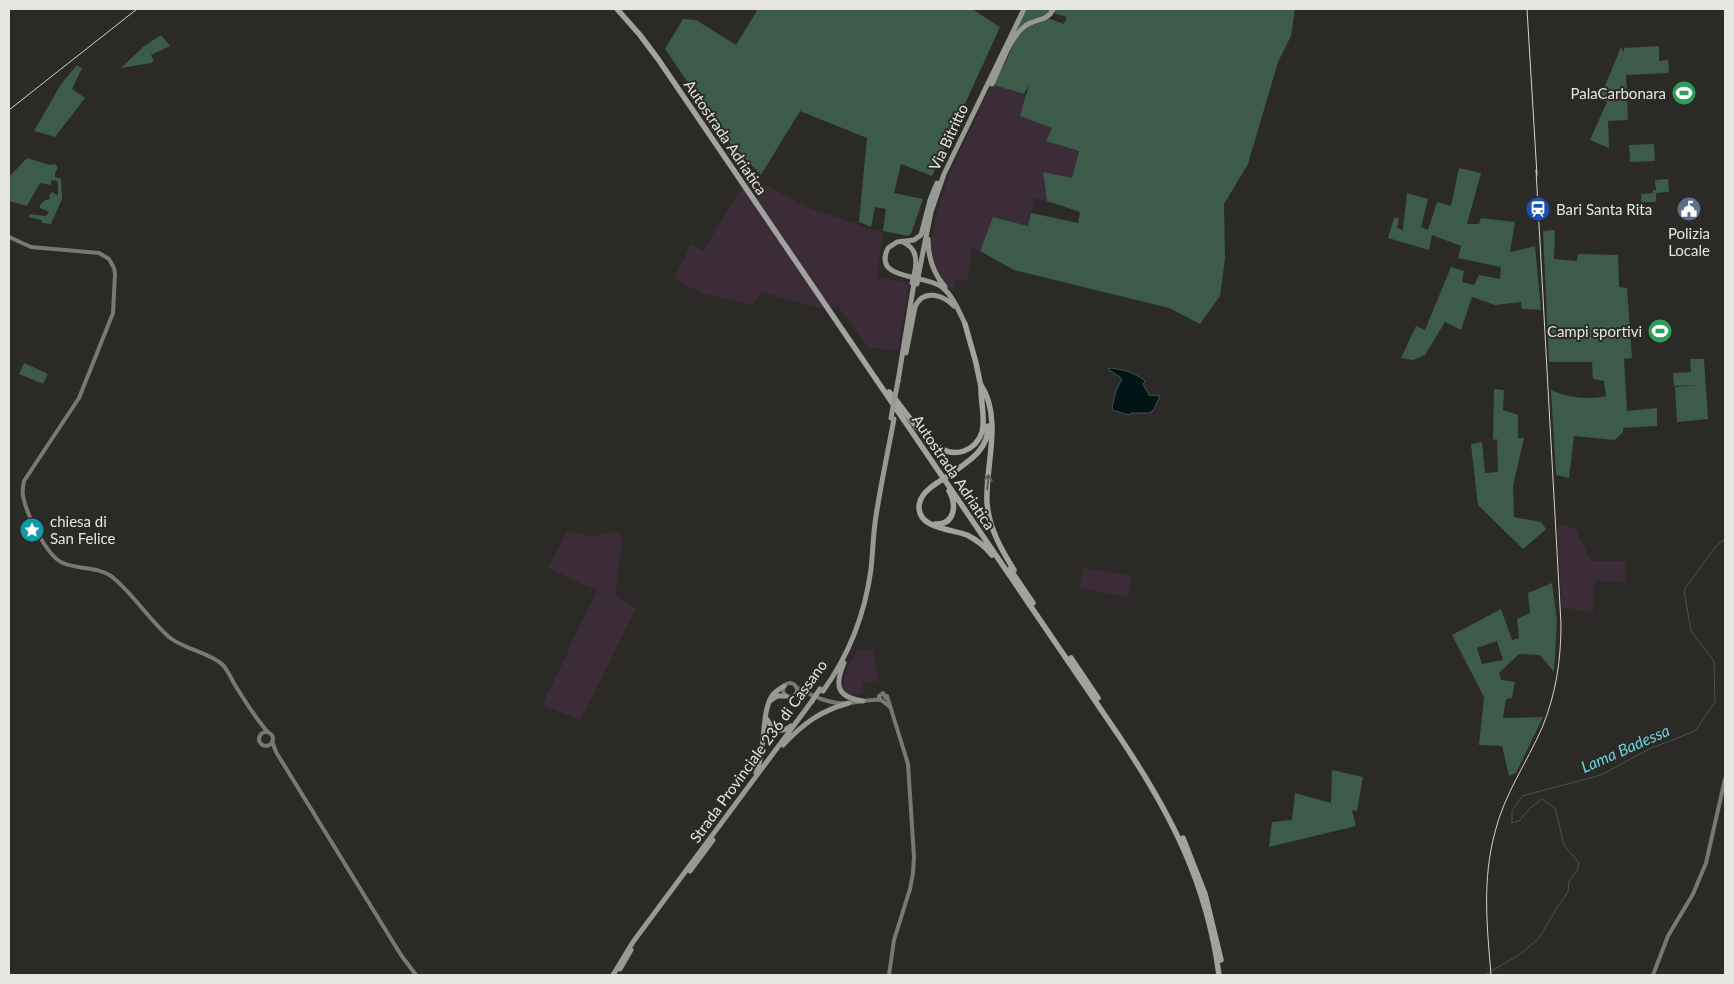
<svg xmlns="http://www.w3.org/2000/svg" width="1734" height="984" viewBox="0 0 1734 984" font-family="Lato,sans-serif">
	<style>
		.industrial { fill: #3b2c38 }
		.green { fill: #3d5b4b; fill-rule: evenodd }
		.water { fill: #011416; stroke: #455353 }
		.lines { fill: none; stroke-linecap: round; stroke-linejoin: round }
		.stream { stroke: #455353; stroke-width: 1 }
		.secondary { stroke: #787976; stroke-width: 4 }
		.trunk { stroke: #989994; stroke-width: 5 }
		.motorway { stroke: #a2a39e; stroke-width: 5.5 }
		.rail { stroke: #d2d2cf; stroke-width: 1 }
		.trunk-bridge { stroke: #989994; stroke-width: 5 }
		.motorway-bridge { stroke: #a2a39e; stroke-width: 5.5 }
		.oneway { stroke: #5b5a56 }
		.labels { text-anchor: middle; dominant-baseline: central; stroke-width: 4; stroke-linejoin: round; paint-order: stroke }
		.poi-label { font-size: 15px; fill: #e5e5e2; stroke: #2b2a26; text-anchor: end }
		.street-label { font-size: 15px; fill: #e5e5e2; stroke: #2b2a26 }
		.water-label { font-size: 16px; font-style: italic; fill: #68d3dc; stroke: #2b2a26 }
	</style>
	<rect width="100%" height="100%" fill="#2b2a26"/>
	<!-- industrial -->
	<path class="industrial" d="M992,84L1026,95L1020,116L1052,128L1046,141L1079,151L1072,179L1043,172L1047,201L1035,198L1028,226L993,217L980,251L972,248L967,281L956,279L953,292L940,277L932,261L930,247L937,212L949,174Z
		M748,176L809,208L883,233L877,278L909,282L898,351L867,347L839,307L820,308L761,292L753,305L704,294L674,279L691,244L703,251Z
		M1563,524L1576,530L1591,561H1626L1625,582L1594,581L1593,613L1562,607L1557,527Z
		M567,531L589,536H596L612,531L620,534L622,538L615,596L636,608L581,720L542,705L569,650L568,649L597,591L548,568Z
		M1084,568L1131,576L1129,594L1126,597L1079,588Z
		M857,649L873,650L878,681L862,683L864,693L848,695L840,685L843,683L847,670Z"/>
	<!-- green -->
	<path class="green" d="M758,9H972L1000,27L932,176L901,164L894,193L923,199L911,234L908,236L883,231L886,209L875,207L871,227L859,222L867,138L800,111L761,175L729,142L665,49L683,19L696,20L736,45Z
		M1026,9H1051C1046,18 1036,17 1027,22C1021,26 1017,32 1012,37Z
		M1055,9H1295L1291,36L1278,62L1248,164L1224,204L1225,259L1220,296L1200,324L1169,308L1014,270L980,251L993,217L1028,226L1031,213L1078,223L1080,212L1047,201L1043,172L1072,178L1079,151L1046,141L1052,128L1020,116L1029,85L1024,94L994,85L1017,38L1027,27L1050,19L1064,24L1067,17L1054,13Z
		M161,35L170,46L151,55L154,61L151,63L121,68L143,47Z
		M1659,46V61L1668,60L1669,71L1668,73L1626,75L1628,120L1608,121L1609,148L1590,140L1607,102L1599,96L1605,86L1621,47L1624,53V48Z
		M77,65L82,68L72,89L85,98L55,137L34,131L61,84Z
		M1654,144L1655,161L1630,162L1629,145Z
		M27,158L50,165L55,164L58,168L55,172V177L61,179L62,199L51,224L43,223L41,220L28,217L30,214L46,216L49,212L40,208V205L45,200L50,199L49,195L52,192L58,196V182L54,180L51,181V185L40,183L27,206L9,201V177Z
		M1459,168L1481,173L1467,224H1479L1481,218L1515,222L1510,252L1535,246L1541,310L1522,309L1521,302L1495,305L1472,297L1461,330L1445,322L1425,355L1413,360L1401,358L1416,326L1425,330L1451,267L1464,271L1462,282L1474,285L1479,275L1500,279L1501,267L1458,258L1461,246L1432,235L1429,250L1388,238L1394,218H1399L1397,228L1403,230L1407,193L1428,199L1421,227L1428,230L1437,202L1451,206Z
		M1668,179L1669,192L1656,193V202H1641V194L1653,193V190H1656L1655,180Z
		M1555,230L1554,259L1577,261L1578,254L1618,255L1619,287L1627,288L1632,358L1624,359L1627,411L1657,408V426L1623,428V432L1615,440L1574,436L1569,478L1556,475L1551,390C1568,398 1589,400 1606,396L1604,381L1593,379L1592,362H1549L1543,231Z
		M1690,359H1704L1708,419L1677,422L1675,387L1697,385L1674,386L1673,373L1691,372Z
		M24,363L48,374L43,384L19,374Z
		M1494,389L1504,390L1503,410L1518,415V438H1524L1513,486L1514,517L1541,522L1546,529L1523,549L1478,505L1471,444L1482,442L1485,473L1498,472L1497,439L1493,440Z
		M1552,583L1557,621L1554,672L1540,655L1519,654L1499,673L1501,680L1515,682L1512,698L1506,699L1503,718L1543,717L1516,773L1509,776L1502,746L1479,745L1484,697L1452,635L1501,609L1512,640L1519,638L1517,619L1530,613L1528,593ZM1497,641L1503,660L1482,664L1477,648Z
		M1332,770L1363,777L1357,811L1352,810L1356,826L1269,847L1272,822L1292,820L1295,793L1331,803Z"/>
	<!-- water -->
	<path class="water" d="M1109,368C1123,369 1134,372 1145,381L1143,384L1149,395L1160,396L1154,409L1150,413H1131L1129,415L1112,410C1113,401 1116,387 1122,380L1120,377L1109,370Z"/>
	<g class="lines">
		<!-- stream -->
		<path class="stream" d="M1485,975L1522,953L1539,938L1558,906L1568,892L1569,881L1577,871L1579,863L1564,845L1555,808L1542,799L1531,807L1519,821L1512,823V811L1522,796L1601,775L1649,749L1695,731L1715,702L1714,661L1691,631L1684,590L1716,546L1725,539"/>
		<!-- secondary -->
		<path class="secondary" d="M9,237L31,247L99,253L109,259L114,268L115,274L113,313L79,398L24,481C23,486 22,491 23,496C26,513 47,557 63,563C79,570 96,566 111,576C133,593 148,619 169,637C185,650 209,652 223,665C228,671 231,678 235,685C245,701 255,718 268,732
			M783 690a7 7 0 1 1 14 0a7 7 0 1 1-14 0Z
			M796,687C813,696 829,705 849,703C860,702 870,699 881,700
			M887,696L908,764L914,857L913,873L910,889L894,940L889,975
			M886,698L883,693L879,696L880,699L890,707
			M259 739a7 7 0 1 1 14 0a7 7 0 1 1-14 0Z
			M272,741L276,752L401,955L416,975
			M1653,975L1668,936L1693,894L1706,863L1725,779"/>
		<!-- trunk -->
		<path class="trunk" d="M992,84C1000,68 1010,37 1025,26C1034,19 1049,21 1053,9
			M937,183L930,200L921,235L914,240L897,242L888,248C872,281 925,274 942,287C953,296 959,311 965,324
			M928,239C928,257 933,273 945,287
			M903,242C916,248 917,258 915,271
			M919,272L931,212L944,174L1024,9
			M906,353L915,307C923,288 943,295 954,306
			M898,381L914,283
			M844,663C834,686 837,697 863,701
			M823,691C849,655 865,614 871,569C873,551 873,534 876,516C881,484 888,451 894,419
			M770,701L777,696H786
			M767,719C772,730 781,734 791,726
			M783,745C804,723 820,711 849,703
			M756,773C766,751 761,712 772,696C775,691 780,689 784,686
			M690,871L713,840
			M620,969L631,950
			M613,975L633,942L812,701"/>
		<!-- motorway -->
		<path class="motorway" d="M617,9L640,35L658,59L1119,736C1170,812 1207,883 1219,975
			M965,324L976,363L981,387
			M981,385C1003,419 985,466 987,503C989,528 1001,549 1014,570
			M889,392C907,410 932,462 964,451C972,448 979,441 982,432C986,417 980,401 981,385
			M955,471C972,459 988,449 988,426
			M937,483C928,489 919,496 919,508C920,529 952,529 967,535C977,540 985,546 992,555
			M935,524C955,525 957,505 949,491
			M1010,569L1033,603
			M1071,658L1098,698
			M1183,838L1205,894L1221,960"/>
		<!-- rail -->
		<path class="rail" d="M1527,9L1537,175
			M9,110L137,9
			M1491,975C1487,926 1482,880 1495,832C1504,795 1527,762 1542,728C1556,694 1561,660 1561,624L1536,170"/>
		<!-- trunk-bridge -->
		<path class="trunk-bridge" d="M912,283L915,271
			M917,284L919,272
			M891,418L898,381
			M812,701L820,689"/>
		<!-- motorway-bridge -->
		<path class="motorway-bridge" d="M937,483L955,471"/>
	</g>
	<!-- one-way arrows -->
	<defs><path id="oneway-shaft" d="M-6 0H5M1.5-3L5.5 0L1.5 3" fill="none" stroke-width="1.6" stroke-linecap="round" stroke-linejoin="round" transform="scale(1.25)"/></defs>
	<use class="oneway" href="#oneway-shaft" transform="translate(988 482) rotate(-84)"/>
	<!-- icons -->
	<defs>
		<symbol id="stadium-disc" viewBox="-11 -11 22 22"><circle r="9.5" fill="#2e9e5b" stroke="#2b2a26"/><path d="M0-5a6.5 5 0 1 0 0 10a6.5 5 0 1 0 0-10ZM-3.5-1.8h7v3.6h-7Z" fill="#fff"/></symbol>
		<symbol id="station-disc" viewBox="-11 -11 22 22"><circle r="9.5" fill="#1a4fb4" stroke="#2b2a26"/><path d="M-3-6H3Q5-6 5-4V2Q5 4 3 4L4.5 6H3L1.5 4h-3L-3 6H-4.5L-3 4Q-5 4-5 2V-4Q-5-6-3-6ZM-3.5-4v3h7v-3ZM-3.5 1v1.5H-2V1ZM2 1v1.5H3.5V1Z" fill="#fff"/></symbol>
		<symbol id="civic-disc" viewBox="-11 -11 22 22"><circle r="9.5" fill="#5c6f8a" stroke="#2b2a26"/><path d="M-.6-6.5H3V-4.5H.6V-3L4-1V1h2V6H-6V1h2V-1L-.6-3ZM-1.2 2.5V6h2.4V2.5Z" fill="#fff"/></symbol>
		<symbol id="sight-disc" viewBox="-11 -11 22 22"><circle r="9.5" fill="#0f9aa8" stroke="#2b2a26"/><path d="M0-6L1.8-2.2L6-1.7L2.9 1.2L3.7 5.4L0 3.3L-3.7 5.4L-2.9 1.2L-6-1.7L-1.8-2.2Z" fill="#fff"/></symbol>
	</defs>
	<g fill-rule="evenodd">
		<use href="#stadium-disc" x="1670" y="79" width="28" height="28"/>
		<use href="#station-disc" x="1524" y="195" width="28" height="28"/>
		<use href="#civic-disc" x="1675" y="195" width="28" height="28"/>
		<use href="#stadium-disc" x="1646" y="317" width="28" height="28"/>
		<use href="#sight-disc" x="18" y="516" width="28" height="28"/>
	</g>
	<g class="labels">
		<!-- poi labels -->
		<g class="poi-label">
			<text x="1666" y="93">PalaCarbonara</text>
			<text x="1556" y="209" text-anchor="start">Bari Santa Rita</text>
			<text x="1689" y="233" text-anchor="middle">Polizia<tspan x="1689" dy="17">Locale</tspan></text>
			<text x="1642" y="331">Campi sportivi</text>
			<text x="50" y="521" text-anchor="start">chiesa di<tspan x="50" dy="17">San Felice</tspan></text>
		</g>
		<!-- street labels -->
		<g class="street-label">
			<text transform="translate(726 137) rotate(56)">Autostrada Adriatica</text>
			<text transform="translate(948 137) rotate(-65)">Via Bitritto</text>
			<text transform="translate(954 472) rotate(56)">Autostrada Adriatica</text>
			<text transform="translate(758 751) rotate(-54)">Strada Provinciale 236 di Cassano</text>
		</g>
		<!-- water labels -->
		<g class="water-label">
			<text transform="translate(1625 748) rotate(-24)">Lama Badessa</text>
		</g>
	</g>
	<!-- border -->
	<rect width="1734" height="984" fill="none" stroke="#e5e5e2" stroke-width="20"/>
</svg>
